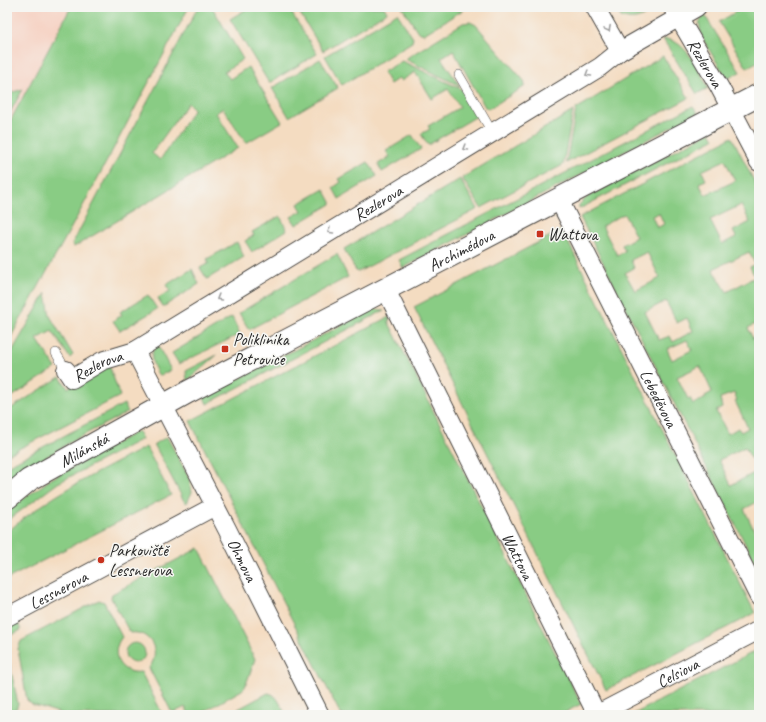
<svg xmlns="http://www.w3.org/2000/svg" width="766" height="722" viewBox="0 0 766 722" font-family="Caveat,sans-serif">
	<style>
		.built { fill: #f6d2c3 }
		.green { fill: #89cc84; stroke: #5a7c58; fill-rule: evenodd }
		.lines { fill: none; stroke-linecap: round; stroke-linejoin: round }
		.lane-casing { stroke: #494642; stroke-width: 10 }
		.street-casing { stroke: #494642; stroke-width: 20 }
		.secondary-casing { stroke: #494642; stroke-width: 24 }
		.lane { stroke: #fff; stroke-width: 9 }
		.street { stroke: #fff; stroke-width: 18 }
		.secondary { stroke: #fff; stroke-width: 22 }
		.oneway { stroke: #a0a0a0 }
		.poi-dot { fill: #c8321e; stroke: #f6f6f2; stroke-width: 1.5 }
		.labels { text-anchor: middle; dominant-baseline: central; stroke-width: 3; stroke-linejoin: round; paint-order: stroke }
		.street-label { font-size: 17px; fill: #2b2b2b; stroke: #f6f6f2 }
		.poi-label { font-size: 17px; fill: #2b2b2b; stroke: #f6f6f2; text-anchor: start }
	</style>
	<rect width="100%" height="100%" fill="#f6f6f2"/>
	<filter id="ink" filterUnits="userSpaceOnUse"><feTurbulence type="fractalNoise" baseFrequency=".025" numOctaves="2"/><feDisplacementMap in="SourceGraphic" scale="8" xChannelSelector="R" yChannelSelector="G"/><feConvolveMatrix kernelMatrix="1 2 1 2 8 2 1 2 1" color-interpolation-filters="sRGB"/></filter>
	<filter id="wash" filterUnits="userSpaceOnUse"><feTurbulence type="fractalNoise" baseFrequency=".012" numOctaves="4" result="noise"/><feDisplacementMap in="SourceGraphic" scale="16" xChannelSelector="R" yChannelSelector="G"/><feGaussianBlur stdDeviation="0.9" result="paint"/><feColorMatrix in="noise" values="0 0 0 0 0 0 0 0 0 0 0 0 0 0 0 0 0 1.4 0 .05"/><feComposite in="paint" operator="in"/></filter>
	<g filter="url(#wash)">
		<rect width="100%" height="100%" fill="#f4dcc1"/>
		<!-- built -->
		<path class="built" d="M7,7H71L7,127Z"/>
		<!-- green -->
		<path class="green" d="M71,7H189L77,217L7,344V127Z
			M198,7H212L243,59L224,72L230,79L248,67L282,122L246,143L223,108L216,113L238,148L74,247L72,244ZM188,103L194,109L160,160L152,153Z
			M250,7H288L317,54L269,83L230,19Z
			M296,7H384L387,12L323,51Z
			M402,7H461L463,10L424,34L418,32Z
			M630,7H651C646,19 632,22 621,17L619,14Z
			M744,7H759V62L747,68L719,22Z
			M397,13L413,38L412,42L342,85L325,56Z
			M704,14L740,72L727,79L702,38L699,23Z
			M470,22L476,25L525,82L524,87L488,109L485,107L453,50L441,58L460,86L405,59L463,23Z
			M663,39C685,38 700,71 708,88L697,94Z
			M663,56L689,98L566,163L576,109Z
			M320,59L338,88L289,117L272,88Z
			M402,61L463,90L477,116L428,145L421,134L430,129L428,126L460,107L448,89L432,99L415,72L401,81L399,78L390,84L383,72Z
			M23,89L7,118V94Z
			M693,106L698,113L403,268L399,260Z
			M573,111L563,165L481,208L462,178Z
			M710,132L714,139L579,209V205L587,197Z
			M412,135L421,149L382,172L378,164L390,157L386,151Z
			M732,137L759,191V331L755,324L748,328L753,339L759,337V501L744,509L755,532L759,530V571L580,217ZM725,160L735,181L705,195L699,183L706,180L702,171ZM741,205L750,222L733,231L736,237L722,244L710,220ZM659,213L664,224L657,228L652,216ZM624,214L636,237L622,245L625,251L617,255L602,226ZM647,252L660,278L635,291L625,273L634,268L631,260ZM749,252L755,264L750,267L755,277L727,292L713,269ZM666,301L677,323L687,318L693,331L673,342L670,336L659,340L645,312ZM687,340L692,350L672,360L667,349ZM700,366L712,392L705,396L706,398L693,404L690,398L688,399L677,377ZM734,393L737,400L735,401L748,428L741,432L738,428L728,434L716,411L722,408L720,398ZM745,447L758,471L731,485L719,460Z
			M368,162L377,176L339,199L333,188L341,182L339,179Z
			M460,179L478,209L358,272L356,271L344,249Z
			M324,189L331,202V204L296,225L291,217L302,211L298,204Z
			M280,216L287,230L252,252L245,241L254,235L252,232Z
			M562,230L755,613L606,690L414,307Z
			M237,242L244,257L207,279L200,268L209,263L207,259Z
			M337,254L348,277L250,329L248,328L239,313Z
			M192,269L199,284L163,307L158,298L170,291L166,285Z
			M46,293L50,316L73,355L70,358L52,331L37,339L56,368L7,400V360Z
			M148,295L157,309L120,331L113,321L122,315L120,312Z
			M373,309L385,310L207,404L204,397Z
			M232,317L240,334L179,364L172,353Z
			M389,317L390,320L388,321L581,704L560,715H341L190,421Z
			M157,344L171,370L159,376C152,364 148,356 157,344Z
			M217,355L187,381L186,371Z
			M109,365L120,396L7,455V411L60,377L68,388L102,367Z
			M124,404L128,412L72,441L7,481V466Z
			M138,431L142,439L58,483L7,521V511L51,479Z
			M167,437L189,478L192,492L187,503L184,501L154,444Z
			M146,447L171,495L7,579V532C48,496 98,472 146,447Z
			M199,548L255,659L245,687L242,690L198,715H190L185,707L175,712L171,711L149,668C162,652 150,630 130,633L111,598L112,594Z
			M99,600L104,602L122,637C109,653 119,675 141,672L163,715H66L31,704L27,700L18,649L21,641Z
			M15,617L21,630L7,637V622Z
			M125 653a10 10 0 1 1 20 0a10 10 0 1 1-20 0Z
			M759,649V715H632Z
			M7,651L18,704L16,709L7,712Z
			M268,693C278,694 281,707 286,715H227Z"/>
	</g>
	<g filter="url(#ink)">
		<g class="lines">
			<defs>
				<path id="lane" d="M459,75L492,132
					M56,353L66,370"/>
				<g id="street">
					<path d="M595,7L620,51"/>
					<path id="s1" d="M673,8L720,88L759,162"/>
					<path id="s2" d="M559,200L759,597"/>
					<path id="s3" d="M386,290L597,715"/>
					<path id="s4" d="M135,351L227,529L320,715"/>
					<path id="s5" d="M66,370L72,379L102,361L135,351L600,67L620,51L697,7"/>
					<path id="s6" d="M7,617L215,506"/>
					<path id="s7" d="M596,715L759,630"/>
				</g>
				<g id="secondary">
					<path id="s8" d="M7,498L29,480L188,392L759,95"/>
				</g>
			</defs>
			<!-- lane casing -->
			<use href="#lane" class="lane-casing"/>
			<!-- street casing -->
			<use href="#street" class="street-casing"/>
			<!-- secondary casing -->
			<use href="#secondary" class="secondary-casing"/>
			<!-- lane -->
			<use href="#lane" class="lane"/>
			<!-- street -->
			<use href="#street" class="street"/>
			<!-- secondary -->
			<use href="#secondary" class="secondary"/>
		</g>
		<!-- one-way arrows -->
		<defs><path id="oneway-chevron" d="M-2-3.5L2.5 0L-2 3.5" fill="none" stroke-width="1.6" stroke-linecap="round" stroke-linejoin="round"/></defs>
		<g class="oneway">
			<use href="#oneway-chevron" transform="translate(608 29) rotate(62)"/>
			<use href="#oneway-chevron" transform="translate(588 74) rotate(149)"/>
			<use href="#oneway-chevron" transform="translate(465 148) rotate(149)"/>
			<use href="#oneway-chevron" transform="translate(330 231) rotate(149)"/>
			<use href="#oneway-chevron" transform="translate(219 298) rotate(149)"/>
		</g>
	</g>
	<!-- markers -->
	<g class="poi-dot">
		<rect x="536" y="230" width="8" height="8" rx="2"/>
		<rect x="221" y="345" width="8" height="8" rx="2"/>
		<circle cx="101" cy="560" r="4"/>
	</g>
	<g class="labels">
		<!-- street labels -->
		<g class="street-label">
			<text stroke="none"><textPath href="#s1" startOffset="64">Rezlerova</textPath></text>
			<text stroke="none"><textPath href="#s5" startOffset="365">Rezlerova</textPath></text>
			<text stroke="none"><textPath href="#s8" startOffset="518">Archimédova</textPath></text>
			<text stroke="none"><textPath href="#s5" startOffset="40">Rezlerova</textPath></text>
			<text stroke="none"><textPath href="#s2" startOffset="222">Lebeděvova</textPath></text>
			<text stroke="none"><textPath href="#s8" startOffset="91">Milánská</textPath></text>
			<text stroke="none"><textPath href="#s3" startOffset="297">Wattova</textPath></text>
			<text stroke="none"><textPath href="#s4" startOffset="235">Ohmova</textPath></text>
			<text stroke="none"><textPath href="#s6" startOffset="58">Lessnerova</textPath></text>
			<text stroke="none"><textPath href="#s7" startOffset="92">Celsiova</textPath></text>
		</g>
		<!-- poi labels -->
		<g class="poi-label">
			<text x="548" y="234">Wattova</text>
			<text x="233" y="339">Poliklinika<tspan x="233" dy="20">Petrovice</tspan></text>
			<text x="109" y="550">Parkoviště<tspan x="109" dy="20">Lessnerova</tspan></text>
		</g>
	</g>
	<!-- margin -->
	<rect width="766" height="722" fill="none" stroke="#f6f6f2" stroke-width="24"/>
</svg>
